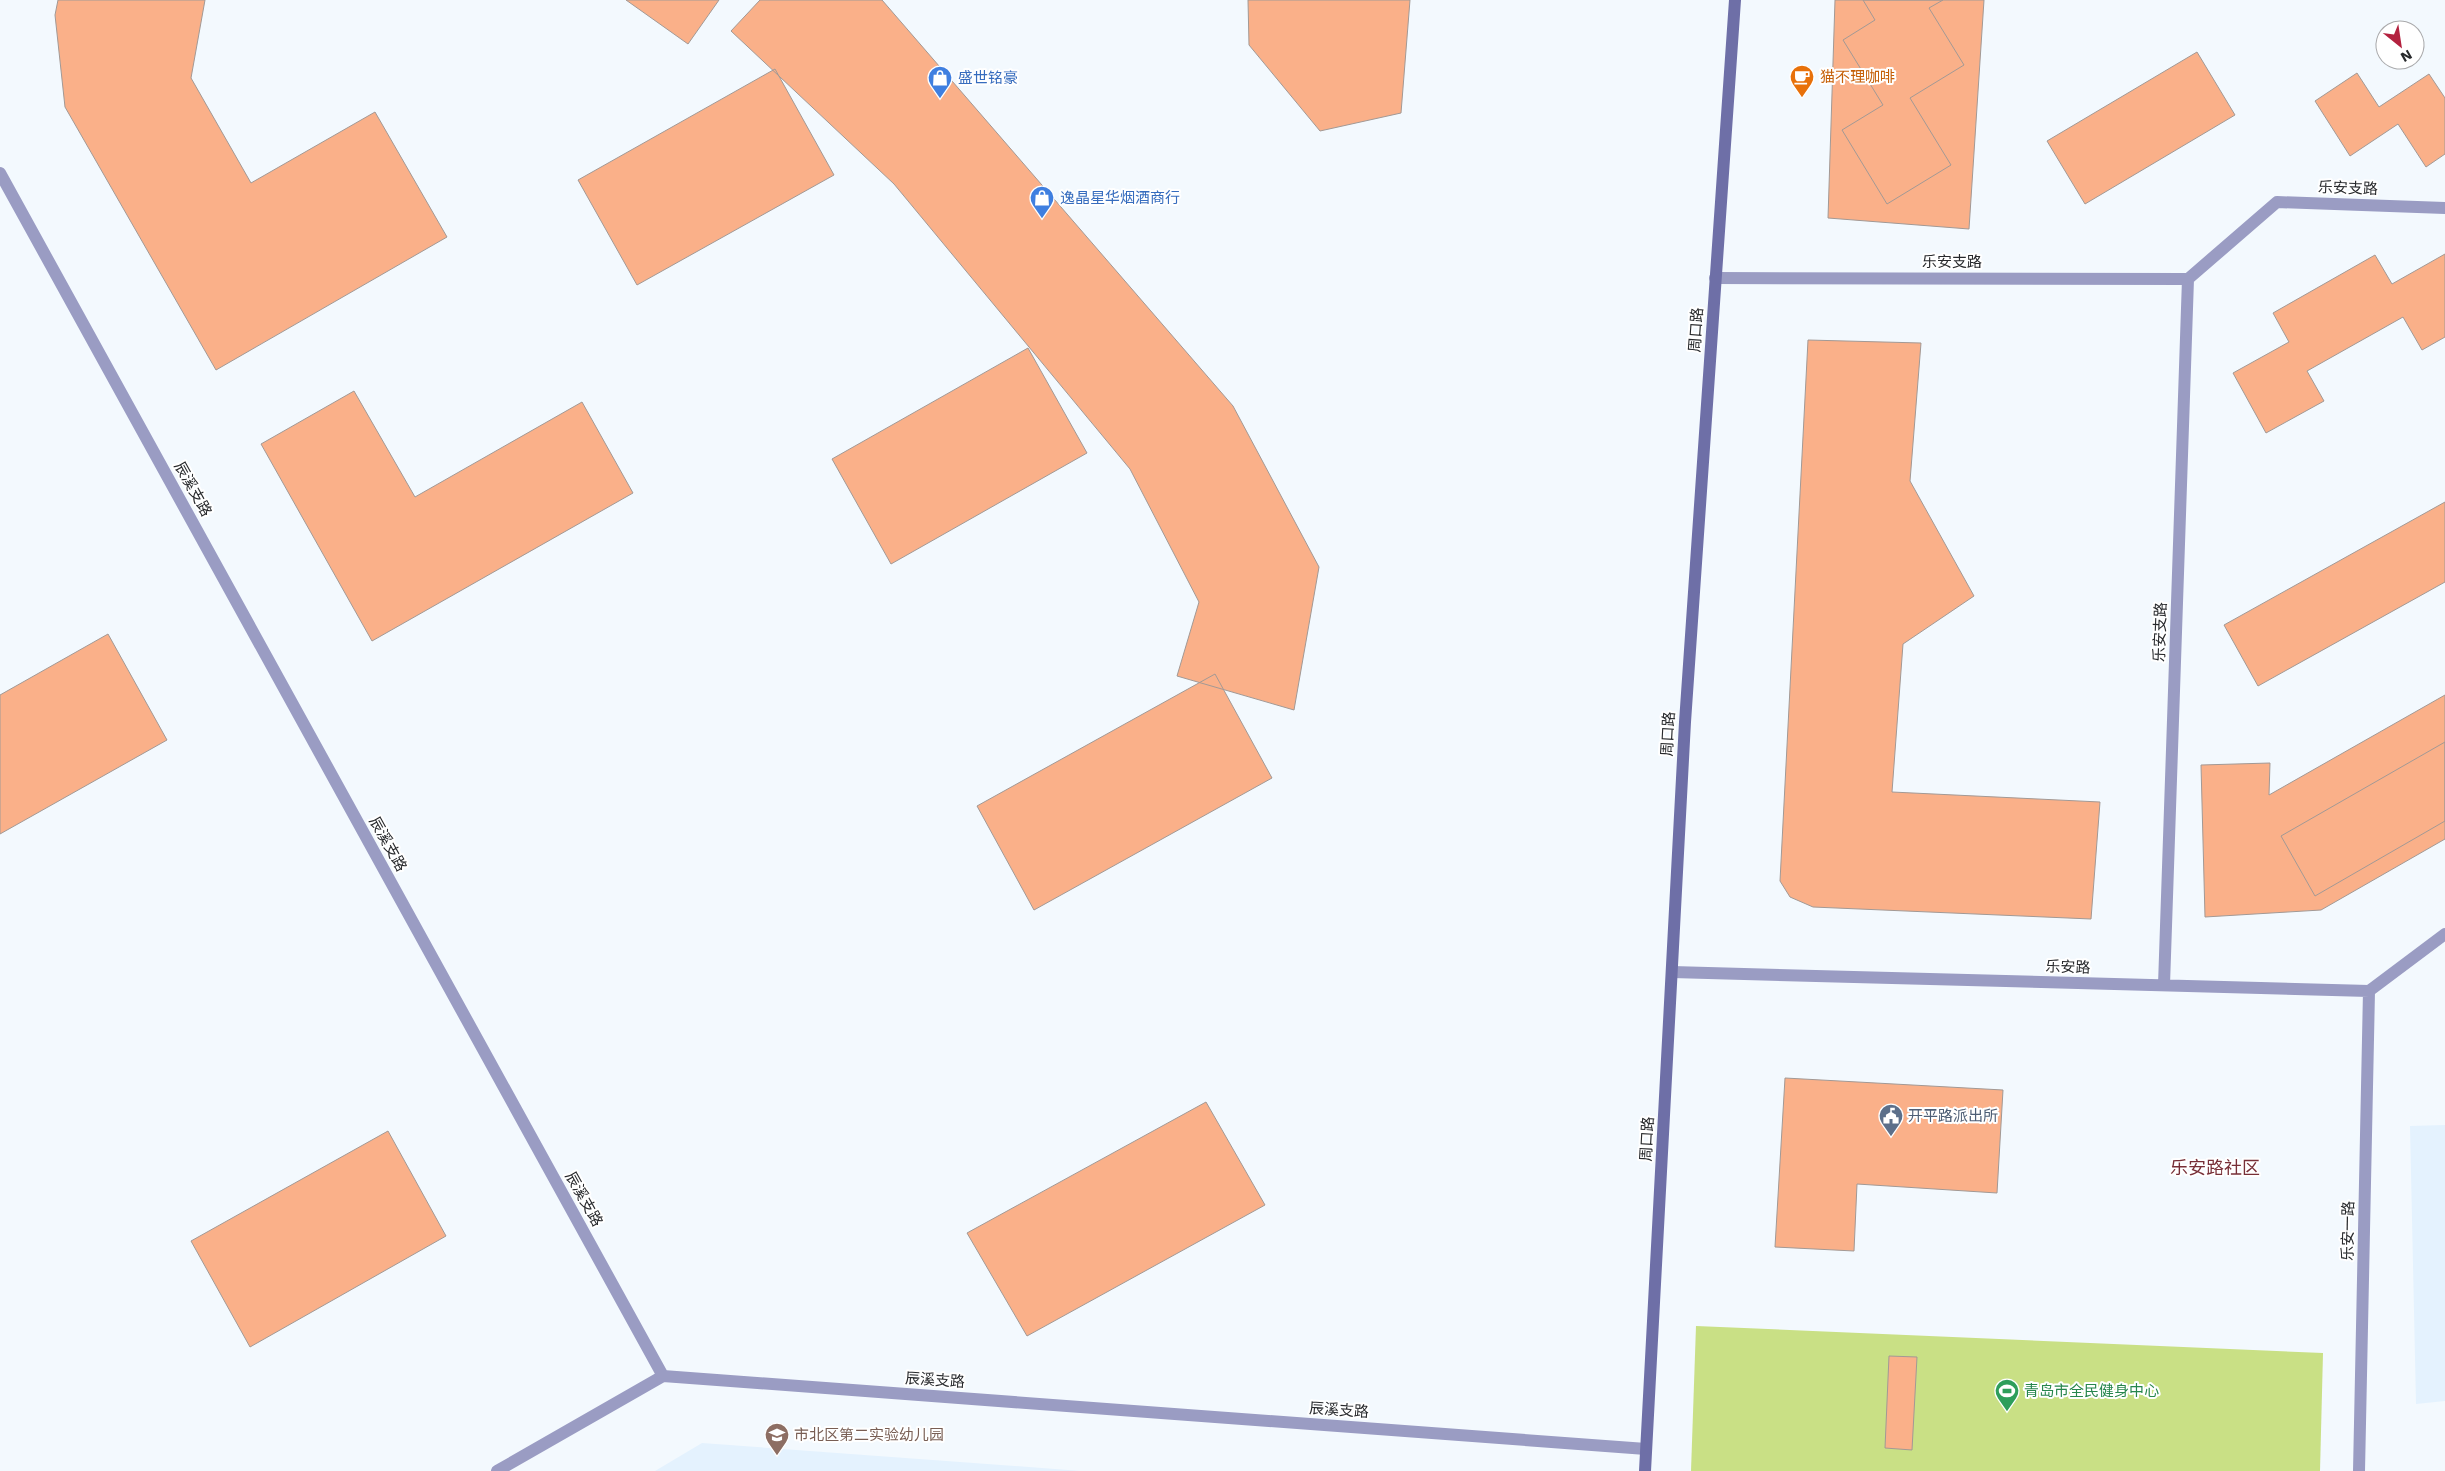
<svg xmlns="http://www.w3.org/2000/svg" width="2445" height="1471" viewBox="0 0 2445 1471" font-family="'Work Sans','Noto Sans SC',sans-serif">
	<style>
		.built { fill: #e4f2fe }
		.green { fill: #c9e085 }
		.building { fill: #fab089; stroke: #a29995 }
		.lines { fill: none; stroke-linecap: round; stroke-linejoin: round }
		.street { stroke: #9a9cc3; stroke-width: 12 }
		.secondary { stroke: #6e6fa7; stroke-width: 12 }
		.labels { text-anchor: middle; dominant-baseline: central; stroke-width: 4; stroke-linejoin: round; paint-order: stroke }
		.food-label { font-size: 15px; fill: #c56008; stroke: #fff; text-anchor: start }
		.shop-label { font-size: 15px; fill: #366cbe; stroke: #fff; text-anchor: start }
		.street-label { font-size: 15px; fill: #27292c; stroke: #fff }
		.service-label { font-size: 15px; fill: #4e5e75; stroke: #fff; text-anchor: start }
		.leisure-label { font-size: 15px; fill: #27864d; stroke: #fff; text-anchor: start }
		.education-label { font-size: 15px; fill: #785e54; stroke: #fff; text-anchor: start }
		.quarter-label { font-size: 18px; fill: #772f37; stroke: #fff }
	</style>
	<rect width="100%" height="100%" fill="#f3f9fe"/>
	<!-- built -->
	<path class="built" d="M2445,1125V1401L2416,1404L2410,1126Z
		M702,1443L1042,1468L1081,1471H655Z"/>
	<!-- green -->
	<path class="green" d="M1696,1326L2323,1353L2320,1471H1691Z"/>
	<!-- building -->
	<path class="building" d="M58,0H205L191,78L251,183L375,112L447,237L216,370L65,107L55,15Z
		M626,0H719L688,44Z
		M760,0H882L1233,406L1319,567L1294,710L1177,676L1199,602L1130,469L894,184L731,31Z
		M1248,0H1410L1401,113L1320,131L1249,45Z
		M1835,0H1984L1969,229L1828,218Z
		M1863,0H1943L1929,8L1964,65L1910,98L1951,165L1887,204L1842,130L1883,105L1843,40L1875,20Z
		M2197,52L2235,115L2085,204L2047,141Z
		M775,69L834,175L637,285L578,180Z
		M2357,73L2379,107L2429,74L2445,98V154L2426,167L2398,124L2350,156L2315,101Z
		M2445,254V337L2422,350L2403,317L2307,371L2324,401L2266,433L2233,373L2289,342L2273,313L2375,255L2392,284Z
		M1808,340L1921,343L1910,481L1974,596L1903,644L1892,792L2100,802L2091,919L1813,907L1790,897L1780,881Z
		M1028,348L1087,453L891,564L832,459Z
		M354,391L415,497L582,402L633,493L372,641L261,444Z
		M2445,502V582L2258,686L2224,625Z
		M108,634L167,740L0,834V695Z
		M1215,674L1272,778L1034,910L977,806Z
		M2445,695V839L2321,910L2205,917L2201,765L2270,763L2269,795Z
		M2445,742V821L2315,896L2281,836Z
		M1785,1078L2003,1090L1997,1193L1857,1184L1854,1251L1775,1247Z
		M1206,1102L1265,1205L1027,1336L967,1233Z
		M388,1131L446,1236L250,1347L191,1241Z
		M1889,1356L1917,1357L1912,1450L1885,1448Z"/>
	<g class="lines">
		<!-- street -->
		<path class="street" d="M0,173L663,1376
			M1715,278L2188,279
			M1672,972L2369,991L2445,934
			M2164,985L2188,279L2277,202L2445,208
			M663,1376L1646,1449
			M497,1471L663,1376
			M2359,1471L2369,991"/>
		<!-- secondary -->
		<path class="secondary" d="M1645,1471L1685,722L1735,0"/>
	</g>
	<!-- icons -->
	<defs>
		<symbol id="cafe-pin" viewBox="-11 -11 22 30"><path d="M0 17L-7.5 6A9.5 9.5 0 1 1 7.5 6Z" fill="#e8710a" stroke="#fff"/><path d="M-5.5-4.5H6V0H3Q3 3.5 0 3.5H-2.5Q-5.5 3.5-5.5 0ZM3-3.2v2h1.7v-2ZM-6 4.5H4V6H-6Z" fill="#fff"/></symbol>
		<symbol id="shop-pin" viewBox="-11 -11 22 30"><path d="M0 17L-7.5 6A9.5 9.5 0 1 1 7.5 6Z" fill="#3f7fe0" stroke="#fff"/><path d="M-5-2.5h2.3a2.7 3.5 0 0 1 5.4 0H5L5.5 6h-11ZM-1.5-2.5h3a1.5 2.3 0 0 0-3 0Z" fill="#fff"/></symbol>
		<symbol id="civic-pin" viewBox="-11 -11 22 30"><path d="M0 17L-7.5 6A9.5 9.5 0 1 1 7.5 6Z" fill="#5c6f8a" stroke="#fff"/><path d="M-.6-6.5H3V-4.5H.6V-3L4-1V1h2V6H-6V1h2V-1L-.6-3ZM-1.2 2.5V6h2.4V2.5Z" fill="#fff"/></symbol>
		<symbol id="stadium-pin" viewBox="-11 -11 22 30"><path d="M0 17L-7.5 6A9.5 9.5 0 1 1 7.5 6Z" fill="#2e9e5b" stroke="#fff"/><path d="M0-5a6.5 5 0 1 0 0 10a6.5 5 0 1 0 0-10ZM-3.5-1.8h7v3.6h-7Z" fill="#fff"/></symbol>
		<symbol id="school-pin" viewBox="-11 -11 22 30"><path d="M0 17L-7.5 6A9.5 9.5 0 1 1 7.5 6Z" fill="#8d6e63" stroke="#fff"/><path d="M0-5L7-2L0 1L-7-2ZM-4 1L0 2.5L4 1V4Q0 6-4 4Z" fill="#fff"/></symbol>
	</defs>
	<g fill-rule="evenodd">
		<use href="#cafe-pin" x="1788" y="63" width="28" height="38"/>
		<use href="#shop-pin" x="926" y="64" width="28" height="38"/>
		<use href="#shop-pin" x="1028" y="184" width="28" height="38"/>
		<use href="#civic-pin" x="1877" y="1102" width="28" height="38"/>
		<use href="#stadium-pin" x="1993" y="1377" width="28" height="38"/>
		<use href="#school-pin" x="763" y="1421" width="28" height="38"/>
	</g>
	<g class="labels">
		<!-- food labels -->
		<g class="food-label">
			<text x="1820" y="77">猫不理咖啡</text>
		</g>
		<!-- shop labels -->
		<g class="shop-label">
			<text x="958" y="78">盛世铭豪</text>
			<text x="1060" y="198">逸晶星华烟酒商行</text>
		</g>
		<!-- street labels -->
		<g class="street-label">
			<text transform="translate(2348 188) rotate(2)">乐安支路</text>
			<text x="1952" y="262">乐安支路</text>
			<text transform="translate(1696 330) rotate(-86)">周口路</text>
			<text transform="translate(193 489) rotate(61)">辰溪支路</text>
			<text transform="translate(2160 632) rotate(-88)">乐安支路</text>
			<text transform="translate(1668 734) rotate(-87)">周口路</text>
			<text transform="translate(388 844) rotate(61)">辰溪支路</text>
			<text transform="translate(2068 967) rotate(2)">乐安路</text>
			<text transform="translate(1647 1139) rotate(-87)">周口路</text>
			<text transform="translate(584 1199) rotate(61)">辰溪支路</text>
			<text transform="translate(2348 1231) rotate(-89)">乐安一路</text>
			<text transform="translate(935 1380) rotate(4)">辰溪支路</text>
			<text transform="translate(1339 1410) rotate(4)">辰溪支路</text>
		</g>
		<!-- service labels -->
		<g class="service-label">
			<text x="1908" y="1116">开平路派出所</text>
		</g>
		<!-- leisure labels -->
		<g class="leisure-label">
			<text x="2024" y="1391">青岛市全民健身中心</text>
		</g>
		<!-- education labels -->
		<g class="education-label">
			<text x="794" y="1435">市北区第二实验幼儿园</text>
		</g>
		<!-- quarter labels -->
		<g class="quarter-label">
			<text x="2215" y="1167">乐安路社区</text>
		</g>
	</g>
	<!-- north arrow -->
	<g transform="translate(2400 45) rotate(150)"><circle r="24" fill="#ffffff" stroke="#a9a9ab"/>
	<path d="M0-4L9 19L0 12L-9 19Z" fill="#b3213f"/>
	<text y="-8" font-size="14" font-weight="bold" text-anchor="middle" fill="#27292c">N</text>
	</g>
</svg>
